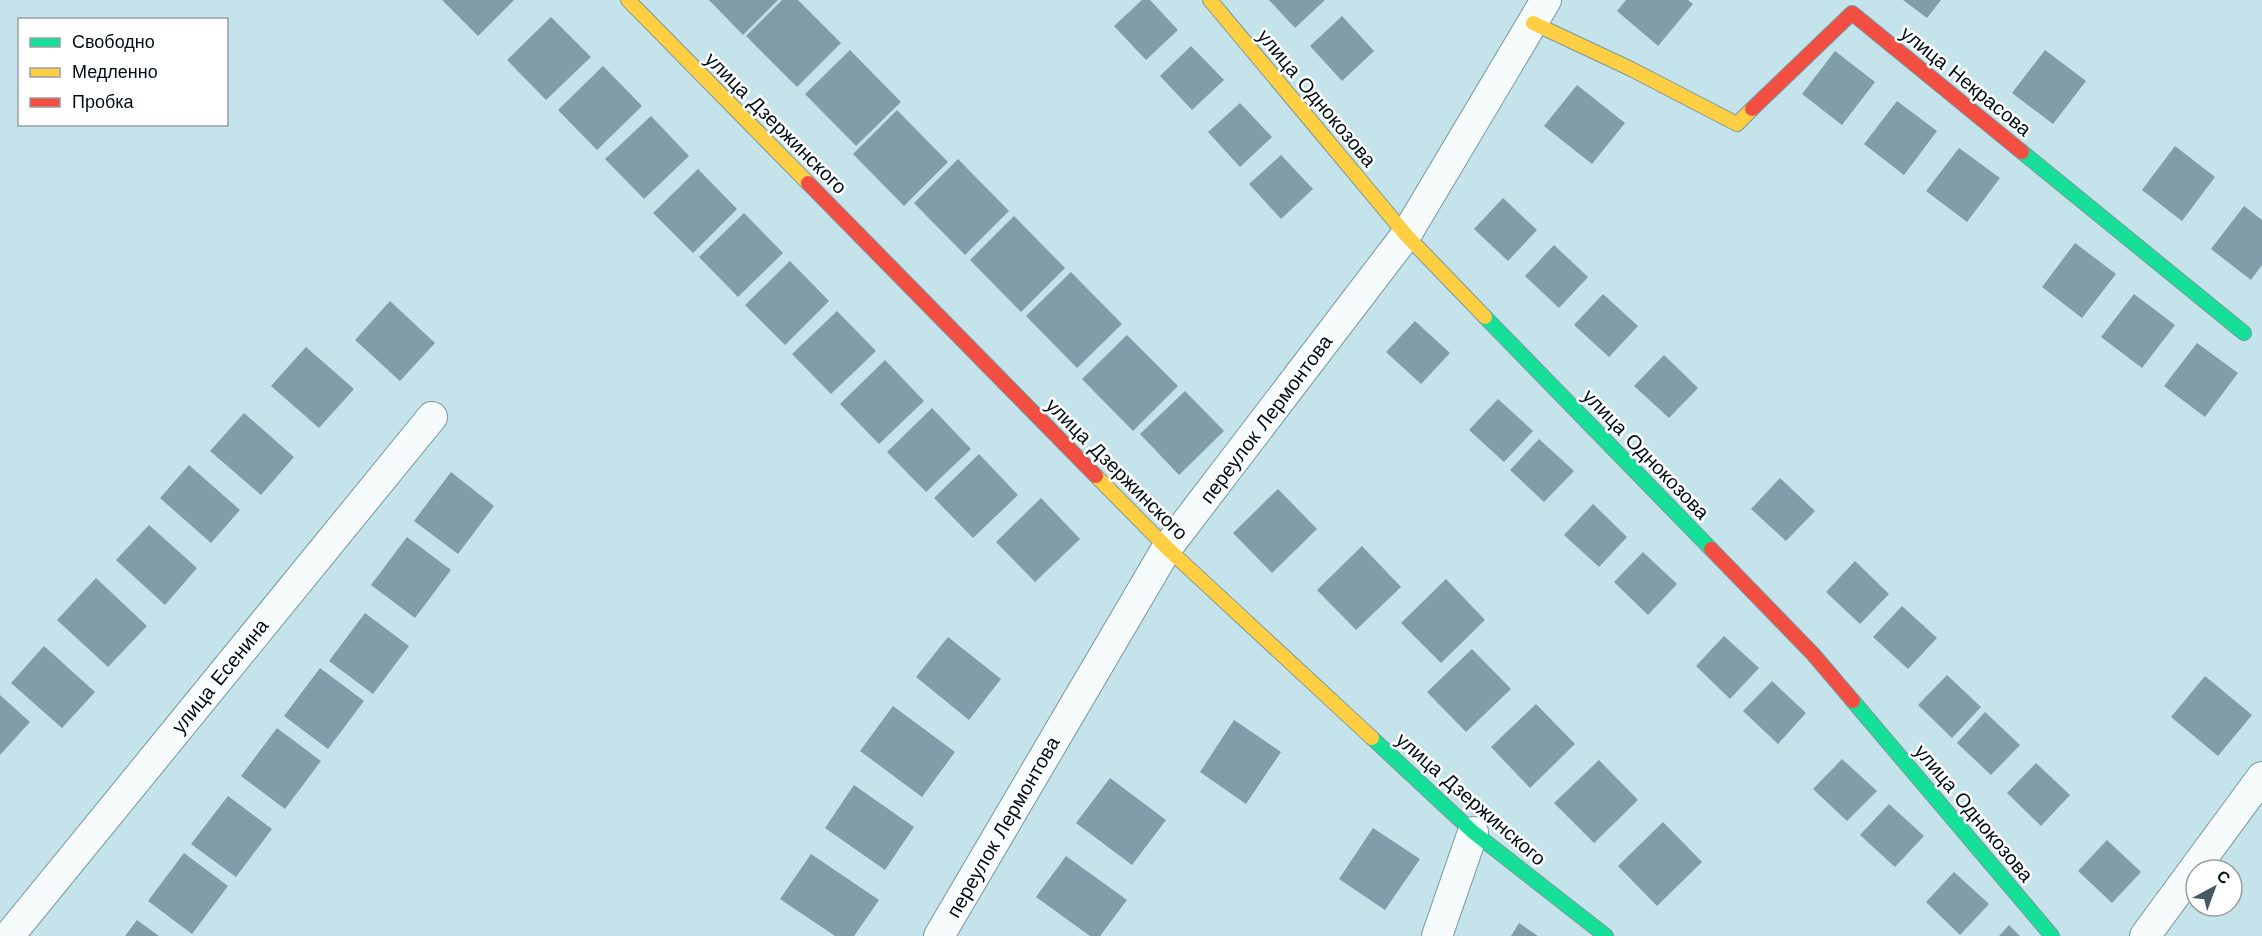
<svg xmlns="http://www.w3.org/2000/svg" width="2262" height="936" viewBox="0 0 2262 936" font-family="'Work Sans',sans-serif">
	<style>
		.building { fill: #809eaa }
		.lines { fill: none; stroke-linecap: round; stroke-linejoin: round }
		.street-casing { stroke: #78979e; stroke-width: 32 }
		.fast-casing { stroke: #78979e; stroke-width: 16 }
		.slow-casing { stroke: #78979e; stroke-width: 16 }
		.jam-casing { stroke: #78979e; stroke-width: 16 }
		.street { stroke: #f6fbfc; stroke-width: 30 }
		.fast { stroke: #16e098; stroke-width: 14 }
		.slow { stroke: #ffcf43; stroke-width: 14 }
		.jam { stroke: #f24e42; stroke-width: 14 }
		.labels { text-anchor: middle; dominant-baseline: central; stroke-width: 5; stroke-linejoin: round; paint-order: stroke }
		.street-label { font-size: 20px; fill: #000f15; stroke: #fff }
	</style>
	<rect width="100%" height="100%" fill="#c4e3eb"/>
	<!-- building -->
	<path class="building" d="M442,0H514L478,36Z
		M709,0H778L743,35Z
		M782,0H798L841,43L797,87L746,36Z
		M1142,0H1150L1178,30L1146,60L1114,26Z
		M1269,0H1325L1295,28Z
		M1626,0H1688L1693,4L1658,46L1617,11Z
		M1903,0H1941L1927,18Z
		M1342,16L1374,51L1342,81L1310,46Z
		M551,17L591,57L546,100L507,60Z
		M1191,46L1224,80L1192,110L1160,76Z
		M850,50L901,102L856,146L805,94Z
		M2045,50L2086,81L2053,124L2012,93Z
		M1835,51L1875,82L1842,125L1802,94Z
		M603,66L642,106L597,150L558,110Z
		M1577,85L1625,123L1592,164L1544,126Z
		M1897,101L1937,131L1904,175L1864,144Z
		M1240,103L1272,137L1240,167L1208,132Z
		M897,110L948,162L904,206L853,154Z
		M651,116L689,156L644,199L605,159Z
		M2175,146L2215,177L2182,221L2142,190Z
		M1959,148L2000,178L1967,222L1926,191Z
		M1281,155L1313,189L1281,219L1249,184Z
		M958,159L1009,211L965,255L914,203Z
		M698,169L737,209L693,253L653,213Z
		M1503,198L1537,230L1508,261L1474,229Z
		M2244,206L2262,220V265L2251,280L2211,249Z
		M744,213L783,253L738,297L699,257Z
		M1014,216L1065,268L1021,312L970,260Z
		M2075,243L2116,274L2082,318L2042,287Z
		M1554,245L1588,277L1559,308L1525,276Z
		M790,261L829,301L785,345L745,305Z
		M1071,272L1122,324L1077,368L1026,316Z
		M1603,294L1638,326L1609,357L1574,325Z
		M2134,294L2175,325L2142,368L2101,337Z
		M390,301L435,343L400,381L355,340Z
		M837,311L876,351L831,394L792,354Z
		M1415,321L1450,353L1421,384L1386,352Z
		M1127,335L1178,386L1133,431L1082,379Z
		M2197,343L2238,373L2205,417L2164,386Z
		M306,347L354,389L319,428L271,386Z
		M1664,355L1698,388L1669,418L1634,386Z
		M885,360L924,401L879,444L840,404Z
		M1185,391L1224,431L1179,475L1140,434Z
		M1498,399L1533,431L1504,462L1469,430Z
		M932,408L971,449L926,492L887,452Z
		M244,413L294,457L261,495L210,451Z
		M1539,439L1574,471L1544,502L1510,470Z
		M979,454L1018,495L973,538L934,498Z
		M189,465L240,510L211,543L160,498Z
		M451,472L494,506L458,554L414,521Z
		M1780,478L1815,511L1786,541L1751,509Z
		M1278,489L1317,529L1272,573L1233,533Z
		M1041,498L1080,539L1035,582L996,542Z
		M1593,504L1627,537L1599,567L1564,535Z
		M149,525L197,568L165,605L116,560Z
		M407,537L451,570L415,618L371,585Z
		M1362,546L1401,587L1356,630L1317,590Z
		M1643,552L1677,584L1648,615L1614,582Z
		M1855,561L1889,594L1860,624L1826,592Z
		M96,578L147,626L108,667L57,620Z
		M1446,579L1485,620L1441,663L1401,623Z
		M1902,606L1937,638L1908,669L1873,637Z
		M365,613L409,646L373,694L329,661Z
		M1724,636L1759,668L1730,699L1696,666Z
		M948,637L1001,679L969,720L916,677Z
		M44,646L95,692L62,728L11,683Z
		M1472,649L1511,689L1466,732L1427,692Z
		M320,668L364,701L328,749L284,716Z
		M1947,675L1981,707L1952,738L1918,705Z
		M2205,676L2252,715L2218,756L2171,717Z
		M1772,681L1806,713L1778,744L1743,711Z
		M0,695L30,722L0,755Z
		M1536,704L1575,744L1530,788L1491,747Z
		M893,706L955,752L922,797L860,751Z
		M1985,712L2020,745L1991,775L1957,743Z
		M1234,720L1281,752L1246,804L1200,772Z
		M277,728L321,761L285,809L241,776Z
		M1842,759L1877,791L1847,821L1813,789Z
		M1599,760L1638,800L1594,843L1554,803Z
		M2036,763L2070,795L2041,826L2007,793Z
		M1110,778L1166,820L1132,865L1076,823Z
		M854,785L914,827L885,870L825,828Z
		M228,796L272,829L236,877L191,844Z
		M1889,804L1924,836L1895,867L1860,835Z
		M1663,822L1702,862L1657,906L1618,866Z
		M1373,828L1420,859L1385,910L1339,879Z
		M2107,840L2141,872L2112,903L2078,871Z
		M184,853L228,886L192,934L148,901Z
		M811,854L879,900L854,936H835L780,899Z
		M1066,856L1127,900L1100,936H1090L1036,897Z
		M1954,872L1989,904L1960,935L1926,902Z
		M137,920L159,936H125Z
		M1519,923L1538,936H1511Z
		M2009,925L2020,936H1999Z"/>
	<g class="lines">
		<defs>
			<path id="street" d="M9,936L432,417
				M939,936L1167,548L1406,235L1546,0
				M1437,936L1473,832
				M2145,936L2262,777"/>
			<path id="fast" d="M2022,152L2244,333
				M1485,317L1711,549
				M1853,701L2052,936
				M1372,738L1473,832L1606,936"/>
			<path id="slow" d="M628,0L808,183
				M1210,0L1406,235L1485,317
				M1533,23L1631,69L1737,124L1752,109
				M1096,476L1167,548L1372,738"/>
			<path id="jam" d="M1752,109L1852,13L2022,152
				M808,183L1096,476
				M1711,549L1813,654L1853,701"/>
		</defs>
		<!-- street casing -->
		<use href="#street" class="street-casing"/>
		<!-- fast casing -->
		<use href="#fast" class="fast-casing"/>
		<!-- slow casing -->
		<use href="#slow" class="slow-casing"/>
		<!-- jam casing -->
		<use href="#jam" class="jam-casing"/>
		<!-- street -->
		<use href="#street" class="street"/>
		<!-- fast -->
		<use href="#fast" class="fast"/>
		<!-- slow -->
		<use href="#slow" class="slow"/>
		<!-- jam -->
		<use href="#jam" class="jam"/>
	</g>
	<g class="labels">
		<!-- street labels -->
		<g class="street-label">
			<text transform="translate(1966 81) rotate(39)">улица Некрасова</text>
			<text transform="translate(1317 98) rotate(50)">улица Однокозова</text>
			<text transform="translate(776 123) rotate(45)">улица Дзержинского</text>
			<text transform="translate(1266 419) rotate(-53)">переулок Лермонтова</text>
			<text transform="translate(1646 454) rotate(46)">улица Однокозова</text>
			<text transform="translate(1117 469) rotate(45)">улица Дзержинского</text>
			<text transform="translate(220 676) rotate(-51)">улица Есенина</text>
			<text transform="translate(1471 799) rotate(41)">улица Дзержинского</text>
			<text transform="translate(1974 813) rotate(50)">улица Однокозова</text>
			<text transform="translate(1003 827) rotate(-60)">переулок Лермонтова</text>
		</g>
	</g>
	<!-- legend -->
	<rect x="18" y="18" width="210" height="108" fill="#ffffff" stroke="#999fa1" stroke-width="1.5"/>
	<rect x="30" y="38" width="30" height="9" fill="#16e098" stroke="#999fa1" stroke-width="1.5"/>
	<text x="72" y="48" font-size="18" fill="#000f15">Свободно</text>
	<rect x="30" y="68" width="30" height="9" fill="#ffcf43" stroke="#999fa1" stroke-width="1.5"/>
	<text x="72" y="78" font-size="18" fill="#000f15">Медленно</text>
	<rect x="30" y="98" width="30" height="9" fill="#f24e42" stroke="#999fa1" stroke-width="1.5"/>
	<text x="72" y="108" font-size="18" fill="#000f15">Пробка</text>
	<!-- north arrow -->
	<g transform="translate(2214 888) rotate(41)"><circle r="28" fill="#ffffff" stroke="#999fa1" stroke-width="1.5"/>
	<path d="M0-4.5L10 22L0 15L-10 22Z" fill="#455960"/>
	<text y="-9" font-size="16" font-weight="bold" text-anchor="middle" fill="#000f15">С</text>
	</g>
</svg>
